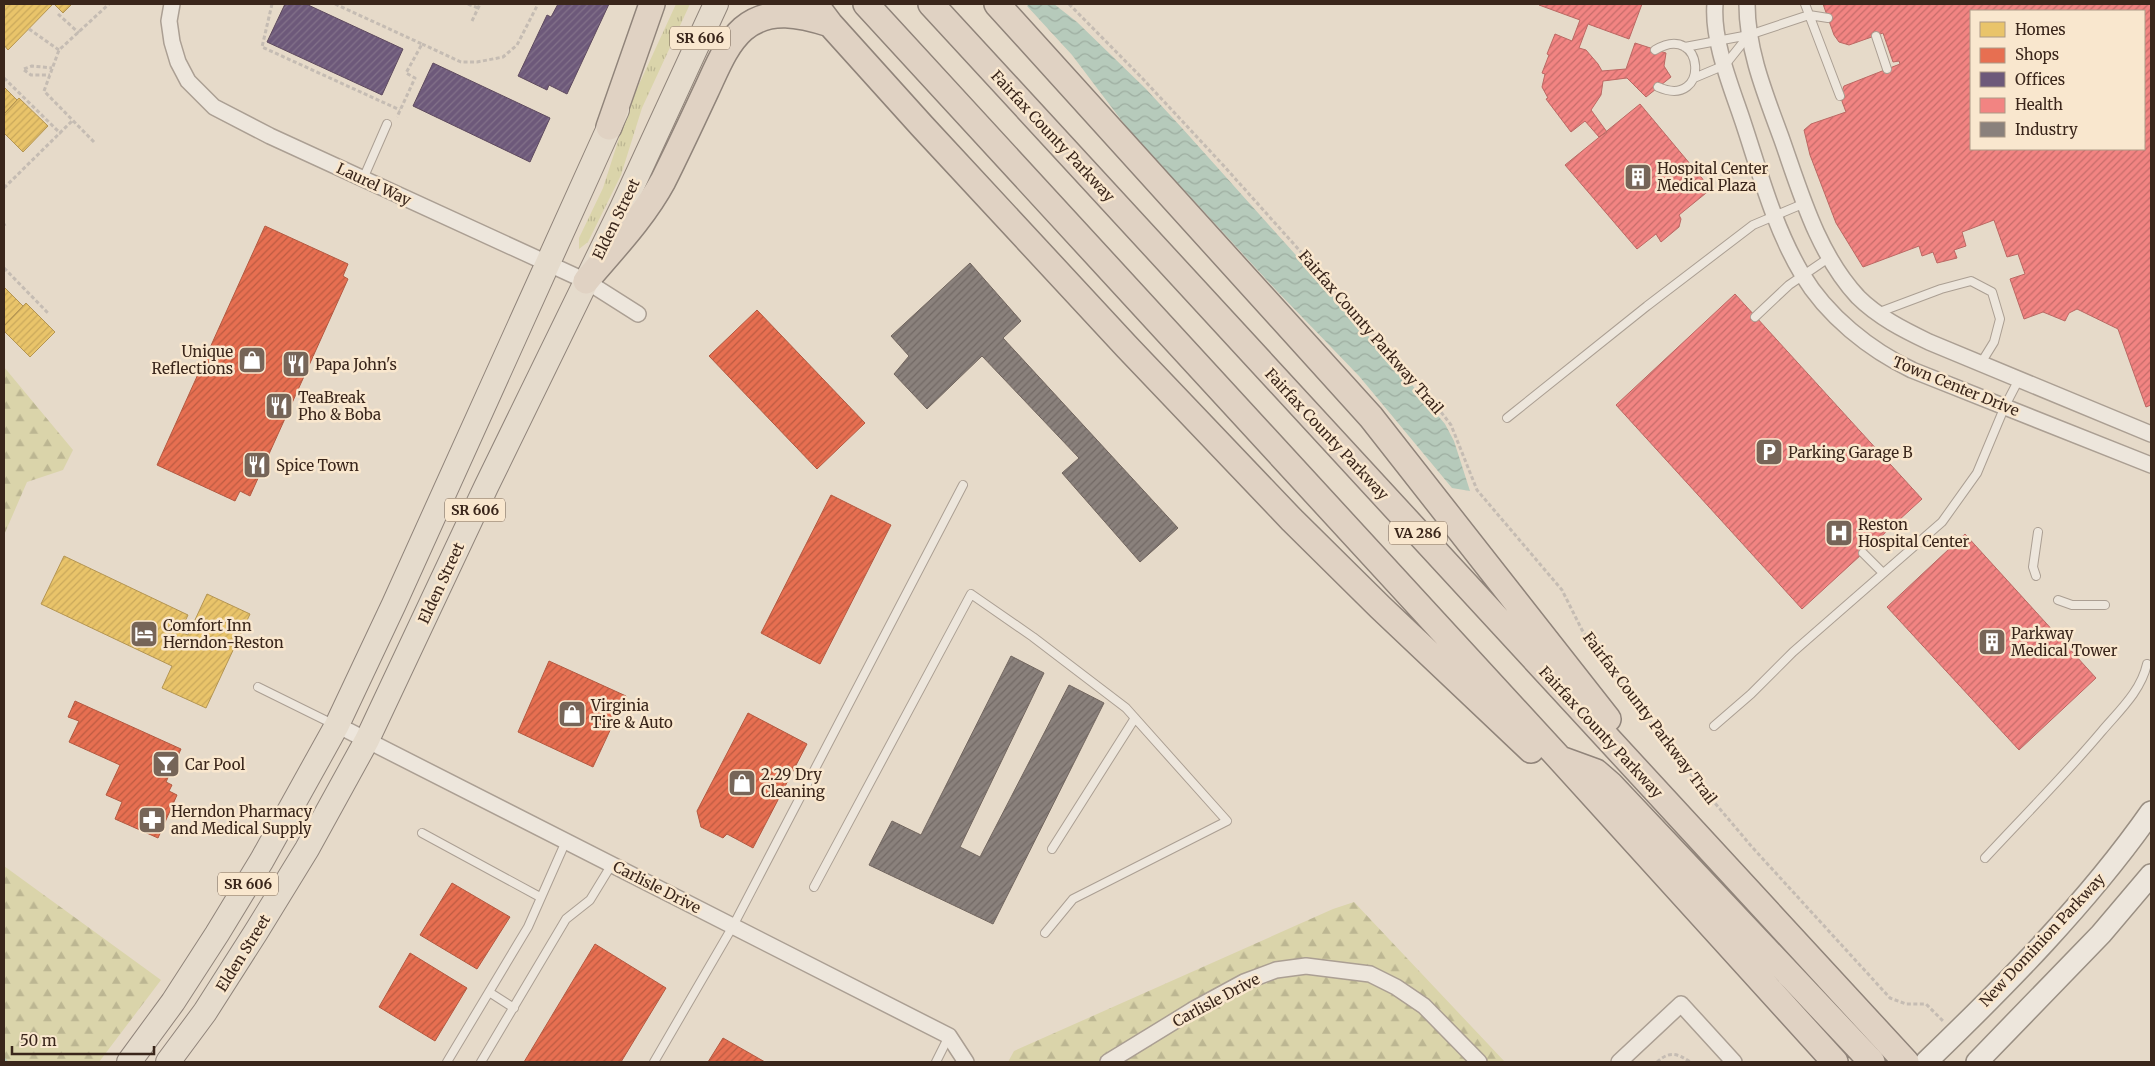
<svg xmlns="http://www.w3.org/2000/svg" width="2155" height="1066" viewBox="0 0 2155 1066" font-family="Merriweather,serif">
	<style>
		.grass { fill: url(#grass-tufts) }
		.forest { fill: url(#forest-firs) }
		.water { fill: url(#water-waves) }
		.homes { fill: url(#homes-hatch); stroke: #b49552 }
		.shops { fill: url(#shops-hatch); stroke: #b35941 }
		.offices { fill: url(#offices-hatch); stroke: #5e4a5e }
		.health { fill: url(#health-hatch); stroke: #bb6863; fill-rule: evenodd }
		.industry { fill: url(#industry-hatch); stroke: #72665f }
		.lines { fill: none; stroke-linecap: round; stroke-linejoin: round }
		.stream { stroke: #b6cabb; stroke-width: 5.5 }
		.service-casing { stroke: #ab9f93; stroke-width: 10 }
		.minor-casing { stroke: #ab9f93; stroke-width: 18 }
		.secondary-casing { stroke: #9a8f83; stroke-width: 24 }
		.primary-casing { stroke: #90847a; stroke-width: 26 }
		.trunk-casing { stroke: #90847a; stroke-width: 28 }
		.path { stroke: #c5bcb3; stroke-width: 3; stroke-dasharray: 4 2.5; stroke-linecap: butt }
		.service { stroke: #ede6dc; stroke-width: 8 }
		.minor { stroke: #ede6dc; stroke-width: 15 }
		.secondary { stroke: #ede6dc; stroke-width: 21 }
		.primary { stroke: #e5dbcc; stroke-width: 24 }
		.trunk { stroke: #e0d2c3; stroke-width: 25 }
		.labels { text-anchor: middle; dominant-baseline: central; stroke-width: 5; stroke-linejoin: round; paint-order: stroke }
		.shield { fill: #f9e7ce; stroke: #736051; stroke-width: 1 }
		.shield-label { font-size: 14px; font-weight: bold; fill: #3a261b }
		.street-label { font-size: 15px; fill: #3a261b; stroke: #f9e7ce }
		.poi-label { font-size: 15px; fill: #3a261b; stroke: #f9e7ce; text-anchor: start }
	</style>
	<defs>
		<pattern id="grass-tufts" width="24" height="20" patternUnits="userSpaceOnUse" patternTransform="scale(1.25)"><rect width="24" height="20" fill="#dad4aa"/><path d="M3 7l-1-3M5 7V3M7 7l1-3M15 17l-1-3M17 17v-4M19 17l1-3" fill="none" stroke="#bcb692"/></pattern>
		<pattern id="forest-firs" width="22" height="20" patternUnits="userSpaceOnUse" patternTransform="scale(1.25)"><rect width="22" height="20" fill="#dad4aa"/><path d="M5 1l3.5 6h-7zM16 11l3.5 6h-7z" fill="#bcb692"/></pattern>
		<pattern id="water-waves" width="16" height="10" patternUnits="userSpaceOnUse" patternTransform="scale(1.25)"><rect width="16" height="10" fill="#b6cabb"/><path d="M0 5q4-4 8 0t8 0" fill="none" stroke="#9dada0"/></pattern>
		<pattern id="homes-hatch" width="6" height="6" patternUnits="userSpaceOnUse" patternTransform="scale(1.25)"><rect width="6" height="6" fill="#e9c46a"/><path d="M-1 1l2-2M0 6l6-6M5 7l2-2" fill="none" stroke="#c9a85b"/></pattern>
		<pattern id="shops-hatch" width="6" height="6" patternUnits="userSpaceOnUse" patternTransform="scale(1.25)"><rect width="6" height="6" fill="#e76f51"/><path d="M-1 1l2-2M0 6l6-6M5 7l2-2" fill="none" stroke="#bc5b42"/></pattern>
		<pattern id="offices-hatch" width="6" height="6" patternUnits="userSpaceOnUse" patternTransform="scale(1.25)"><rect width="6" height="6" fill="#6d597a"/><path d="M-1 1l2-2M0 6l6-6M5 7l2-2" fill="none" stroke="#83728a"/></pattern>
		<pattern id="health-hatch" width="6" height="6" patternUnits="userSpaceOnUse" patternTransform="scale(1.25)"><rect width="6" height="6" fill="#f28482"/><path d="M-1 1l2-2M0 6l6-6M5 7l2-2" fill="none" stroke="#c56c6a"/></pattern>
		<pattern id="industry-hatch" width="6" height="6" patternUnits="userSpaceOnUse" patternTransform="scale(1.25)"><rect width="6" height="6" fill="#8a817c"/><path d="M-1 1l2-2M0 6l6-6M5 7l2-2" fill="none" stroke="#726965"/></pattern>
	</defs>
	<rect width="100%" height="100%" fill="#e6dac9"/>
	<!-- grass -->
	<path class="grass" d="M676,4H690L642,108L621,175L588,242L579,249V238L603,188L630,104Z"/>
	<!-- forest -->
	<path class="forest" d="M4,367L73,450L63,470L27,482L4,535Z
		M4,866L161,980L99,1062H4Z
		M1354,902L1505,1062H1008L1014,1051L1333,909Z"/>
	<!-- water -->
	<path class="water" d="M1029,4H1054L1077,22L1146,89L1182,128L1407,379L1445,424L1454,441L1470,491L1452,488L1359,376L1276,290L1128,129L1072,55L1027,6Z"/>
	<!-- homes -->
	<path class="homes" d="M4,4H53L8,50L4,45Z
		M54,4H72L63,13Z
		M4,87L17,100L4,114Z
		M19,98L48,126L23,152L4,133V114Z
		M4,287L23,306L4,326Z
		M26,303L55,332L30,357L4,331V326Z
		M64,556L188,615L180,632L188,635L207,594L250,614L206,708L162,688L172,666L41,604Z"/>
	<!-- shops -->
	<path class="shops" d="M265,226L348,264L343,276L348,279L250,496L240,491L235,501L157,465Z
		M757,310L865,423L817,469L709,356Z
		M831,495L891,525L820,664L761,633Z
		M549,661L626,696L593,767L518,732Z
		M75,701L181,749L166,782L172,785L169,791L177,795L158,838L115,819L122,802L106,795L120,765L69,742L79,721L68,717Z
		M748,713L807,744L753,848L727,834L723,838L701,827L697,811Z
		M452,883L510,917L477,969L420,935Z
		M595,944L666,988L621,1062H524Z
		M410,953L467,988L435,1041L379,1007Z
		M723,1038L765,1062H708Z"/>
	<!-- offices -->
	<path class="offices" d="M285,4H306L403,49L382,95L267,42Z
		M558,4H609L567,94L549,85L547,90L518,76L547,15L551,17Z
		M433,63L550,118L530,162L413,106Z"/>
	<!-- health -->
	<path class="health" d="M1539,4H1642L1629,39L1588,24L1579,48L1586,50L1598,64L1602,71L1626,69L1635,43L1666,53L1664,66L1671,77L1646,97L1627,78L1603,81L1601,95L1591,110L1607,132L1599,137L1585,121L1571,132L1546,99L1548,98L1542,87L1545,74L1542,73L1549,55L1547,54L1555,34L1572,41L1580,20L1539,5Z
		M1823,4H2151V405L2146,407L2118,329L2077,309L2069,313L2065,321L2043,312L2024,319L2010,279L2025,274L2018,254L2007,257L1994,220L1962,232L1966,246L1954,250L1957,258L1937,263L1933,252L1922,256L1919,246L1863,267L1836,223L1810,155L1804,130L1811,124L1846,112L1840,96L1844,86L1900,64L1899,61L1893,62L1883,33L1849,45L1839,42L1834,35ZM1971,11H2144V149H1971Z
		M1640,104L1711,189L1679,215L1681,219L1679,227L1661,242L1656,234L1637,249L1565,165Z
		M1735,294L1922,499L1802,609L1616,405Z
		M1965,534L2096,678L2019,750L1887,607Z"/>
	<!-- industry -->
	<path class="industry" d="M970,263L1021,321L1003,338L1178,528L1140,562L1062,473L1079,458L982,356L927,409L894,374L909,356L891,336Z
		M1011,656L1044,673L960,847L980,857L1069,685L1104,703L993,924L869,865L892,821L921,835Z"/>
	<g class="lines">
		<!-- stream -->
		<path class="stream" d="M4,1061L5,1062"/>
		<defs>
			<path id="service" d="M1805,4L1840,96
				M1876,36L1887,69
				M1685,47L1749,35L1809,15L1828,18
				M1655,50C1705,20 1711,110 1658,87
				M1694,78L1725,65L1749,35
				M363,179L387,124
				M1877,313L1941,289L1971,281L1992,292L2000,319L1994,342L1981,363
				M1755,317L1789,285L1830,257
				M1507,418L1647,306L1753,225L1805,203
				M1863,553L1883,573
				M2036,576L2033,567L2038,532
				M2058,600L2072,605H2105
				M258,687L335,725
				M1714,726L1751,694L1793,652L1942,522L1977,473L2005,406L2018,381
				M422,833L540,897
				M1052,849L1135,718
				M1985,858C2024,816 2065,775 2102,731C2119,711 2141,691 2147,664
				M814,887L971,594L1033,637L1126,708L1227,821L1073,899L1045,933
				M489,992L514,1008
				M447,1062L528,927L566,841
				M481,1062L566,919L590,900L612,864
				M654,1062L733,926L963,485
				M936,1062L949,1036"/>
			<path id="minor" d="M172,4L169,21L172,42L178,62L188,81L214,107L270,136L586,281L638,314
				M1715,4C1712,41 1731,86 1743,122C1760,173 1774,227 1802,274C1827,316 1870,350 1912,370L2151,465
				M1747,4C1747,51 1766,96 1782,140C1801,194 1818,254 1858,297C1878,317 1904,330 1929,342L2151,434
				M337,725L949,1036L966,1062
				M1108,1062L1196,1008L1244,982L1276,970L1306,966L1370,974L1396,987L1424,1006L1479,1062
				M1619,1062L1681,1004L1734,1062"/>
			<path id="secondary" d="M1926,1062C2005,986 2088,902 2151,812
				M1977,1062L2101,934L2151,875"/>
			<path id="primary" d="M129,1062L173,1002L217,934L262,860L337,725L394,604L617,110
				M168,1062L205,1012L256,932L307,849L367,740L486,487L622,208L716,4"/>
			<path id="trunk" d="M815,4L830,24L922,126L1127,347L1292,520L1380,607L1531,750
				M866,4L1561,760L1835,1062
				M931,4L1906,1062
				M997,4L1371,417L1608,719
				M609,127L652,4
				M586,281C613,249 643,218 663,181C678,151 692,121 706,91C716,70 725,45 743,29C769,7 801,15 830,24
				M1563,760L1596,772L1611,785L1872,1062"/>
		</defs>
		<!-- service casing -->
		<use href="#service" class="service-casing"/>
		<!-- minor casing -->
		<use href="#minor" class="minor-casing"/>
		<!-- secondary casing -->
		<use href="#secondary" class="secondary-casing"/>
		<!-- primary casing -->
		<use href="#primary" class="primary-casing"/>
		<!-- trunk casing -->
		<use href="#trunk" class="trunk-casing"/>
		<!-- path -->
		<path class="path" d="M272,4L262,47L400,110
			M335,4L422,44L406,73L415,78L397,117
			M468,4L478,8
			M1069,4L1143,79L1223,165L1421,386L1451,425L1477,490L1562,590L1582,630L1682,764L1752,847L1890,998L1906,1004H1926L1943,1021
			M58,14L79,33
			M472,21L480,4
			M29,29L59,50
			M422,44L461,62H477L503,57L517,45L538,4
			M24,69L32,66L52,68
			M24,70L31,75H50
			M4,78L61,134
			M94,142L44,91L59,50L109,4
			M4,188L73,120
			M4,224L5,226
			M4,268L48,313
			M1657,1062C1669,1051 1677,1053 1690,1062"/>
		<!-- service -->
		<use href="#service" class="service"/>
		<!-- minor -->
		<use href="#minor" class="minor"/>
		<!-- secondary -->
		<use href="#secondary" class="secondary"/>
		<!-- primary -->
		<use href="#primary" class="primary"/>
		<!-- trunk -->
		<use href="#trunk" class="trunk"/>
	</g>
	<!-- icons -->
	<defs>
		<symbol id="building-square" viewBox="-11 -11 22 22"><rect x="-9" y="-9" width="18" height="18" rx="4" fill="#766558" stroke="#f9e7ce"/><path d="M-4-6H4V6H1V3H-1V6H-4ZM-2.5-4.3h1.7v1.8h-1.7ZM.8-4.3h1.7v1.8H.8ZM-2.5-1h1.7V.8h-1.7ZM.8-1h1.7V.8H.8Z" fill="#fff"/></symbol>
		<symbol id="shop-square" viewBox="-11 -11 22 22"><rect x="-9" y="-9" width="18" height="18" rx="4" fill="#766558" stroke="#f9e7ce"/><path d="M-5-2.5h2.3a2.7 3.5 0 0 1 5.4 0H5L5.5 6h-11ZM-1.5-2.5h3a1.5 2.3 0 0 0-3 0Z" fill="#fff"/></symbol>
		<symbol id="restaurant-square" viewBox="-11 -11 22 22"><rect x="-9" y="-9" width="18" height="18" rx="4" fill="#766558" stroke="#f9e7ce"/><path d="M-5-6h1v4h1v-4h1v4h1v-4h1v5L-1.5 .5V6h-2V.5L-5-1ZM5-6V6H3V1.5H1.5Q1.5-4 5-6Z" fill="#fff"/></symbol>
		<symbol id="parking-square" viewBox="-11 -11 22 22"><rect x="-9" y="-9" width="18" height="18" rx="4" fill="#766558" stroke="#f9e7ce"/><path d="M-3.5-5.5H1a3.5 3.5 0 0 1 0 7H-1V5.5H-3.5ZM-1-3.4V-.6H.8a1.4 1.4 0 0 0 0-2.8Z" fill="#fff"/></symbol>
		<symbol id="hospital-square" viewBox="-11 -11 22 22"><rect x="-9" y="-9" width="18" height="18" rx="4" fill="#766558" stroke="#f9e7ce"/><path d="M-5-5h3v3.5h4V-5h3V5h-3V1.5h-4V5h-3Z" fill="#fff"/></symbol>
		<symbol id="hotel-square" viewBox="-11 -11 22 22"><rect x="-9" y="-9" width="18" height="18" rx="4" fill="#766558" stroke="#f9e7ce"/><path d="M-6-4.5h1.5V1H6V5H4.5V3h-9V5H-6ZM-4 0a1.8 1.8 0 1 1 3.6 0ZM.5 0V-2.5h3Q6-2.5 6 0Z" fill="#fff"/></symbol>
		<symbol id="bar-square" viewBox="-11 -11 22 22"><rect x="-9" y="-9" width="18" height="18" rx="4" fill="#766558" stroke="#f9e7ce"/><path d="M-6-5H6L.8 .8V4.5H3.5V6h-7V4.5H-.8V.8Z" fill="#fff"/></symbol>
		<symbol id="pharmacy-square" viewBox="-11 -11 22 22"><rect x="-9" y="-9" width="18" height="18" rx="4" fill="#766558" stroke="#f9e7ce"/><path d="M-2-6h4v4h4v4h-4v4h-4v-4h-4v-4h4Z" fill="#fff"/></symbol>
	</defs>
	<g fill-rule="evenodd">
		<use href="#building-square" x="1622" y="161" width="32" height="32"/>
		<use href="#shop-square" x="236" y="344" width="32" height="32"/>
		<use href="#restaurant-square" x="280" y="348" width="32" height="32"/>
		<use href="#restaurant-square" x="263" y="390" width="32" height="32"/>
		<use href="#parking-square" x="1753" y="436" width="32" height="32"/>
		<use href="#restaurant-square" x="241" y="449" width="32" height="32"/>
		<use href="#hospital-square" x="1823" y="517" width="32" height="32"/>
		<use href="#hotel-square" x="128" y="618" width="32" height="32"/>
		<use href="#building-square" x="1976" y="626" width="32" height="32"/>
		<use href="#shop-square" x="556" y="698" width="32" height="32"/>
		<use href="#bar-square" x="150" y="748" width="32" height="32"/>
		<use href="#shop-square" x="726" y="767" width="32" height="32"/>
		<use href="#pharmacy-square" x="136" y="804" width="32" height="32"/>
	</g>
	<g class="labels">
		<!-- shield labels -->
		<g class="shield">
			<rect x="670" y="26.5" width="60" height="23" rx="4"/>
			<rect x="445" y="498.5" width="60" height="23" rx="4"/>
			<rect x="1389" y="521.5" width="58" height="23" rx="4"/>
			<rect x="218" y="872.5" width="60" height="23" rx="4"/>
		</g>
		<g class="shield-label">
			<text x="700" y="38">SR 606</text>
			<text x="475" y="510">SR 606</text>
			<text x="1418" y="533">VA 286</text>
			<text x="248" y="884">SR 606</text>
		</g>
		<!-- street labels -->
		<g class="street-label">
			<text transform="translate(1053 136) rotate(47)">Fairfax County Parkway</text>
			<text transform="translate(374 184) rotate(25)">Laurel Way</text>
			<text transform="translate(616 219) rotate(-64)">Elden Street</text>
			<text transform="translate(1371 332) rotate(49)">Fairfax County Parkway Trail</text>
			<text transform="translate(1956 386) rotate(22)">Town Center Drive</text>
			<text transform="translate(1327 434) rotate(47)">Fairfax County Parkway</text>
			<text transform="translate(441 583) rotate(-65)">Elden Street</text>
			<text transform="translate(1650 718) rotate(53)">Fairfax County Parkway Trail</text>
			<text transform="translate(1601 732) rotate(47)">Fairfax County Parkway</text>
			<text transform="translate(657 887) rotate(27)">Carlisle Drive</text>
			<text transform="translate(2042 940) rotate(-47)">New Dominion Parkway</text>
			<text transform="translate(243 953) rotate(-58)">Elden Street</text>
			<text transform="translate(1216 1000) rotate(-28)">Carlisle Drive</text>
		</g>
		<!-- poi labels -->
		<g class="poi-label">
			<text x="1657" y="168">Hospital Center<tspan x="1657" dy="17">Medical Plaza</tspan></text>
			<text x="233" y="351" text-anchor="end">Unique<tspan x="233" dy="17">Reflections</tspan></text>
			<text x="315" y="364">Papa John's</text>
			<text x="298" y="397">TeaBreak<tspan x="298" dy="17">Pho &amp; Boba</tspan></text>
			<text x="1788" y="452">Parking Garage B</text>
			<text x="276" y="465">Spice Town</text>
			<text x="1858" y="524">Reston<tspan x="1858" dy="17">Hospital Center</tspan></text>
			<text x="163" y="625">Comfort Inn<tspan x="163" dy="17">Herndon-Reston</tspan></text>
			<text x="2011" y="633">Parkway<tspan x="2011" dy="17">Medical Tower</tspan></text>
			<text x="591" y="705">Virginia<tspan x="591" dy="17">Tire &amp; Auto</tspan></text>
			<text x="185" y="764">Car Pool</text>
			<text x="761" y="774">2.29 Dry<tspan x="761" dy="17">Cleaning</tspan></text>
			<text x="171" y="811">Herndon Pharmacy<tspan x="171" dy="17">and Medical Supply</tspan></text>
		</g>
	</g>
	<!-- border -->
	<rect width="2155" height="1066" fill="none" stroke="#3a261b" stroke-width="10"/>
	<!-- legend -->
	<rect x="1970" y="10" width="175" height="140" fill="#f9e7ce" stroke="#ad9a86"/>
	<rect x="1980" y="22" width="25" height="15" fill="#e9c46a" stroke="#ad9a86"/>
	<text x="2015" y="35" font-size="15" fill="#3a261b">Homes</text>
	<rect x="1980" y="48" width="25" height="15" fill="#e76f51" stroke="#ad9a86"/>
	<text x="2015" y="60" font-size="15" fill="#3a261b">Shops</text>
	<rect x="1980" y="72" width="25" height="15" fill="#6d597a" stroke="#ad9a86"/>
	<text x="2015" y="85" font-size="15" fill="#3a261b">Offices</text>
	<rect x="1980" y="98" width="25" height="15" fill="#f28482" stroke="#ad9a86"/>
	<text x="2015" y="110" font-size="15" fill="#3a261b">Health</text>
	<rect x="1980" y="122" width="25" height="15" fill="#8a817c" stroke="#ad9a86"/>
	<text x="2015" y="135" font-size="15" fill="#3a261b">Industry</text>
	<!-- scale -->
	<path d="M12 1046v8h142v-8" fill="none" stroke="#3a261b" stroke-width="2.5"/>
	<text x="20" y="1046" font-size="15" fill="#3a261b" stroke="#f9e7ce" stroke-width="4" paint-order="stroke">50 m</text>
</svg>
